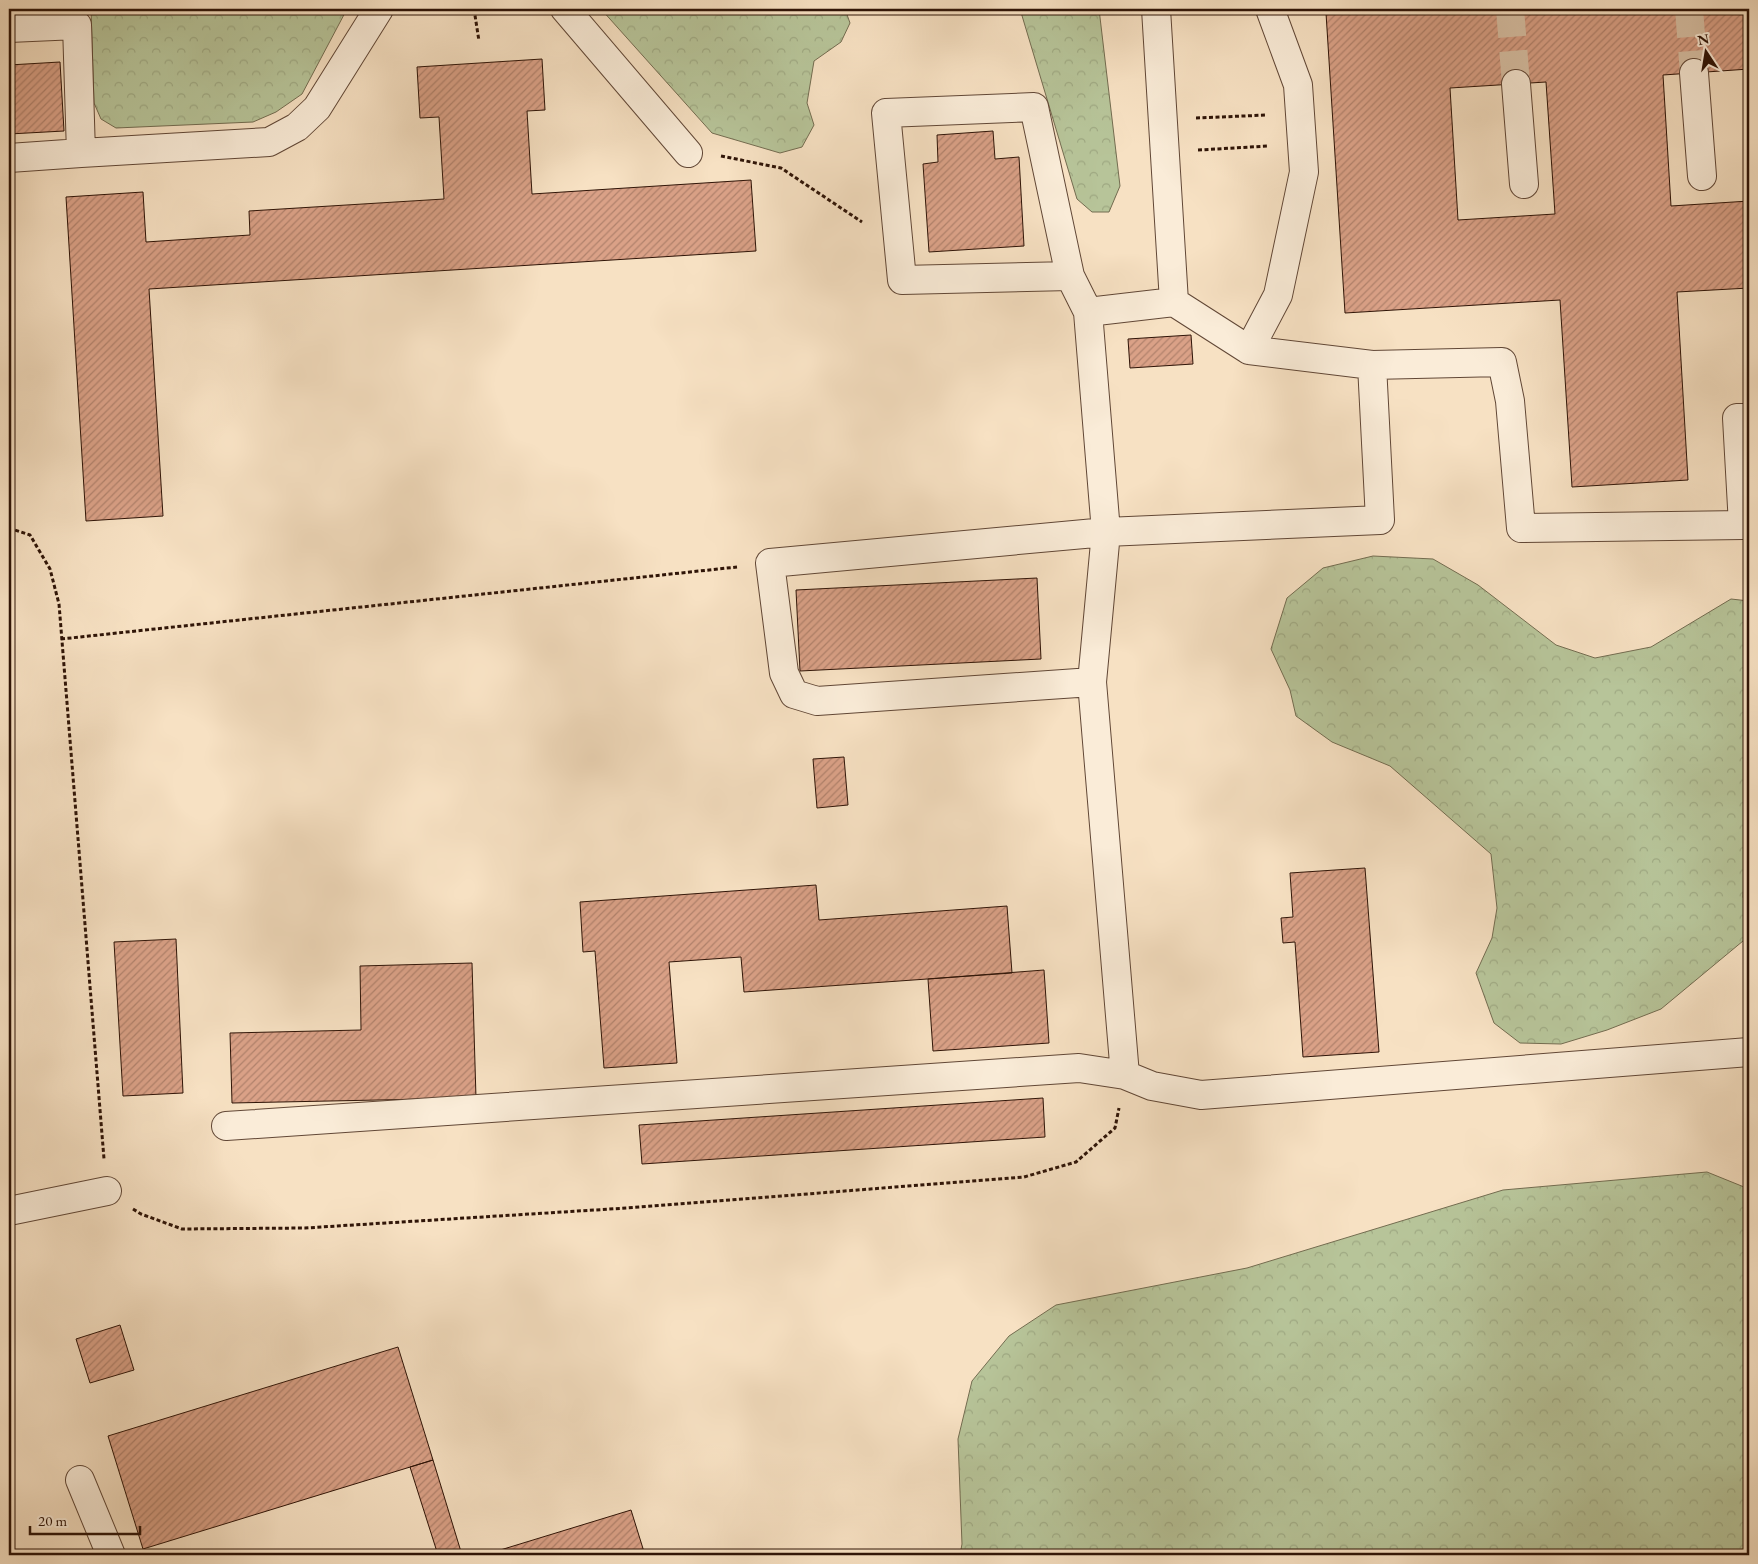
<svg xmlns="http://www.w3.org/2000/svg" width="1758" height="1564" viewBox="0 0 1758 1564" font-family="'EB Garamond',serif">
	<style>
		.forest { fill: url(#forest-crowns); stroke: #736c50 }
		.building { fill: url(#building-hatch); stroke: #2f1407; fill-rule: evenodd }
		.lines { fill: none; stroke-linecap: round; stroke-linejoin: round }
		.minor-tunnel { stroke: #d9c2a7; stroke-width: 28; stroke-dasharray: 28 14; stroke-linecap: butt }
		.minor-casing { stroke: #614736; stroke-width: 30 }
		.path { stroke: #2f1407; stroke-width: 3; stroke-dasharray: 4 2.5; stroke-linecap: butt }
		.minor { stroke: #faecd8; stroke-width: 28 }
	</style>
	<defs>
		<pattern id="forest-crowns" width="20" height="18" patternUnits="userSpaceOnUse" patternTransform="scale(1.25)"><rect width="20" height="18" fill="#b7c499"/><path d="M2 6a3 3 0 1 1 6 0M12 15a3 3 0 1 1 6 0" fill="none" stroke="#9ea882"/></pattern>
		<pattern id="building-hatch" width="6" height="6" patternUnits="userSpaceOnUse" patternTransform="scale(1.25)"><rect width="6" height="6" fill="#daa187"/><path d="M-1 1l2-2M0 6l6-6M5 7l2-2" fill="none" stroke="#b1826c"/></pattern>
	</defs>
	<rect width="100%" height="100%" fill="#f7e1c3"/>
	<filter id="stains"><feTurbulence type="fractalNoise" baseFrequency=".004" numOctaves="4"/><feColorMatrix values="0 0 0 0 .2 0 0 0 0 .09 0 0 0 0 .02 0 0 0 .5 -.17"/></filter>
	<radialGradient id="worn" r=".72"><stop offset=".6" stop-color="#630" stop-opacity="0"/><stop offset="1" stop-color="#630" stop-opacity=".3"/></radialGradient>
	<!-- forest -->
	<path class="forest" d="M9,9H50L34,19L9,20Z
		M91,9H347L302,94L276,112L253,122L116,128L101,119L94,103Z
		M601,9H845L850,23L841,42L814,61L807,103L814,125L802,147L780,153L712,133Z
		M1020,9H1099L1120,186L1109,212H1092L1077,199Z
		M1373,556L1433,559L1478,585L1556,645L1595,658L1651,647L1731,599L1749,601V864L1745,869L1743,897L1749,912V936L1661,1009L1607,1030L1561,1044L1520,1043L1494,1023L1476,973L1492,938L1497,908L1491,854L1390,766L1332,742L1296,716L1290,690L1271,649L1287,598L1323,568Z
		M1707,1172L1749,1189V1555H960L962,1544L958,1439L972,1381L1009,1336L1056,1305L1247,1268L1503,1190Z"/>
	<!-- building -->
	<path class="building" d="M1391,9H1749V69L1663,75L1671,206L1749,201V288L1677,292L1688,480L1572,487L1560,300L1345,313L1326,13ZM1546,82L1555,214L1458,220L1450,88Z
		M542,59L545,110L527,111L532,194L751,180L756,251L149,289L163,516L86,521L66,197L143,192L146,242L250,235L249,211L444,199L439,117L420,118L417,67Z
		M60,62L64,131L9,134V65Z
		M993,131L995,159L1019,157L1024,246L929,252L923,164L938,162L937,135Z
		M1191,335L1193,364L1130,368L1128,339Z
		M1037,578L1041,659L800,671L796,590Z
		M844,757L848,805L817,808L813,759Z
		M1365,868L1379,1052L1303,1057L1295,942L1283,943L1281,918L1293,917L1290,873Z
		M816,885L819,920L1007,906L1012,973L744,992L741,957L669,962L677,1063L604,1068L595,951L583,952L580,902Z
		M176,939L183,1093L123,1096L114,942Z
		M472,963L476,1098L232,1103L230,1033L361,1030L360,966Z
		M1044,970L1049,1043L933,1051L928,979Z
		M1043,1098L1045,1137L642,1164L639,1125Z
		M120,1325L134,1370L90,1383L76,1339Z
		M398,1347L433,1460L143,1549L108,1436Z
		M433,1460L462,1555H438L410,1467Z
		M631,1510L645,1555H484Z"/>
	<g class="lines">
		<!-- minor-tunnel -->
		<path class="minor-tunnel" d="M1510,9L1516,84
			M1689,9L1694,73"/>
		<defs>
			<path id="minor" d="M565,9L688,153
				M1156,9L1174,302L1249,350L1372,365L1502,362L1510,401L1521,528L1743,525L1737,418H1749
				M9,28L77,25L81,153L9,158
				M1694,73L1702,176
				M1516,84L1524,184
				M81,153L269,142L297,127L317,108L379,9
				M1070,276L902,280L886,113L1034,107L1070,276L1088,312L1106,532L1092,682L817,701L794,694L784,673L770,563L1106,532L1380,520L1372,365
				M1088,312L1174,302
				M1249,350L1278,295L1304,172L1298,85L1270,9
				M1092,682L1125,1075L1152,1086L1201,1095L1749,1052
				M226,1126L1079,1068L1125,1075
				M9,1211L107,1191
				M80,1480L111,1555"/>
		</defs>
		<!-- minor casing -->
		<use href="#minor" class="minor-casing"/>
		<!-- path -->
		<path class="path" d="M474,9L479,41
			M1196,118L1267,115
			M1198,150L1269,146
			M721,156L781,168L862,222
			M9,528L30,535L50,569L59,604L104,1159
			M61,639L737,567
			M133,1209L141,1214L182,1229L305,1228L627,1208L1024,1177L1076,1162L1115,1128L1119,1108"/>
		<!-- minor -->
		<use href="#minor" class="minor"/>
	</g>
	<!-- margin -->
	<rect width="1758" height="1564" fill="none" stroke="#f7e1c3" stroke-width="30"/>
	<rect x="10" y="10" width="1738" height="1544" fill="none" stroke="#2f1407" stroke-width="2.5"/>
	<rect x="15" y="15" width="1728" height="1534" fill="none" stroke="#2f1407"/>
	<!-- north arrow -->
	<g transform="translate(1706 52) rotate(348)" stroke="#faecd8" stroke-width="4" paint-order="stroke">
	<path d="M0-4L9 19L0 12L-9 19Z" fill="#2f1407"/>
	<text y="-8" font-size="14" font-weight="bold" text-anchor="middle" fill="#2f1407">N</text>
	</g>
	<!-- scale -->
	<path d="M30 1526v8h110v-8" fill="none" stroke="#2f1407" stroke-width="2.5"/>
	<text x="38" y="1526" font-size="15" fill="#2f1407" stroke="#faecd8" stroke-width="4" paint-order="stroke">20 m</text>
	<rect width="100%" height="100%" filter="url(#stains)"/>
	<rect width="100%" height="100%" fill="url(#worn)"/>
</svg>
